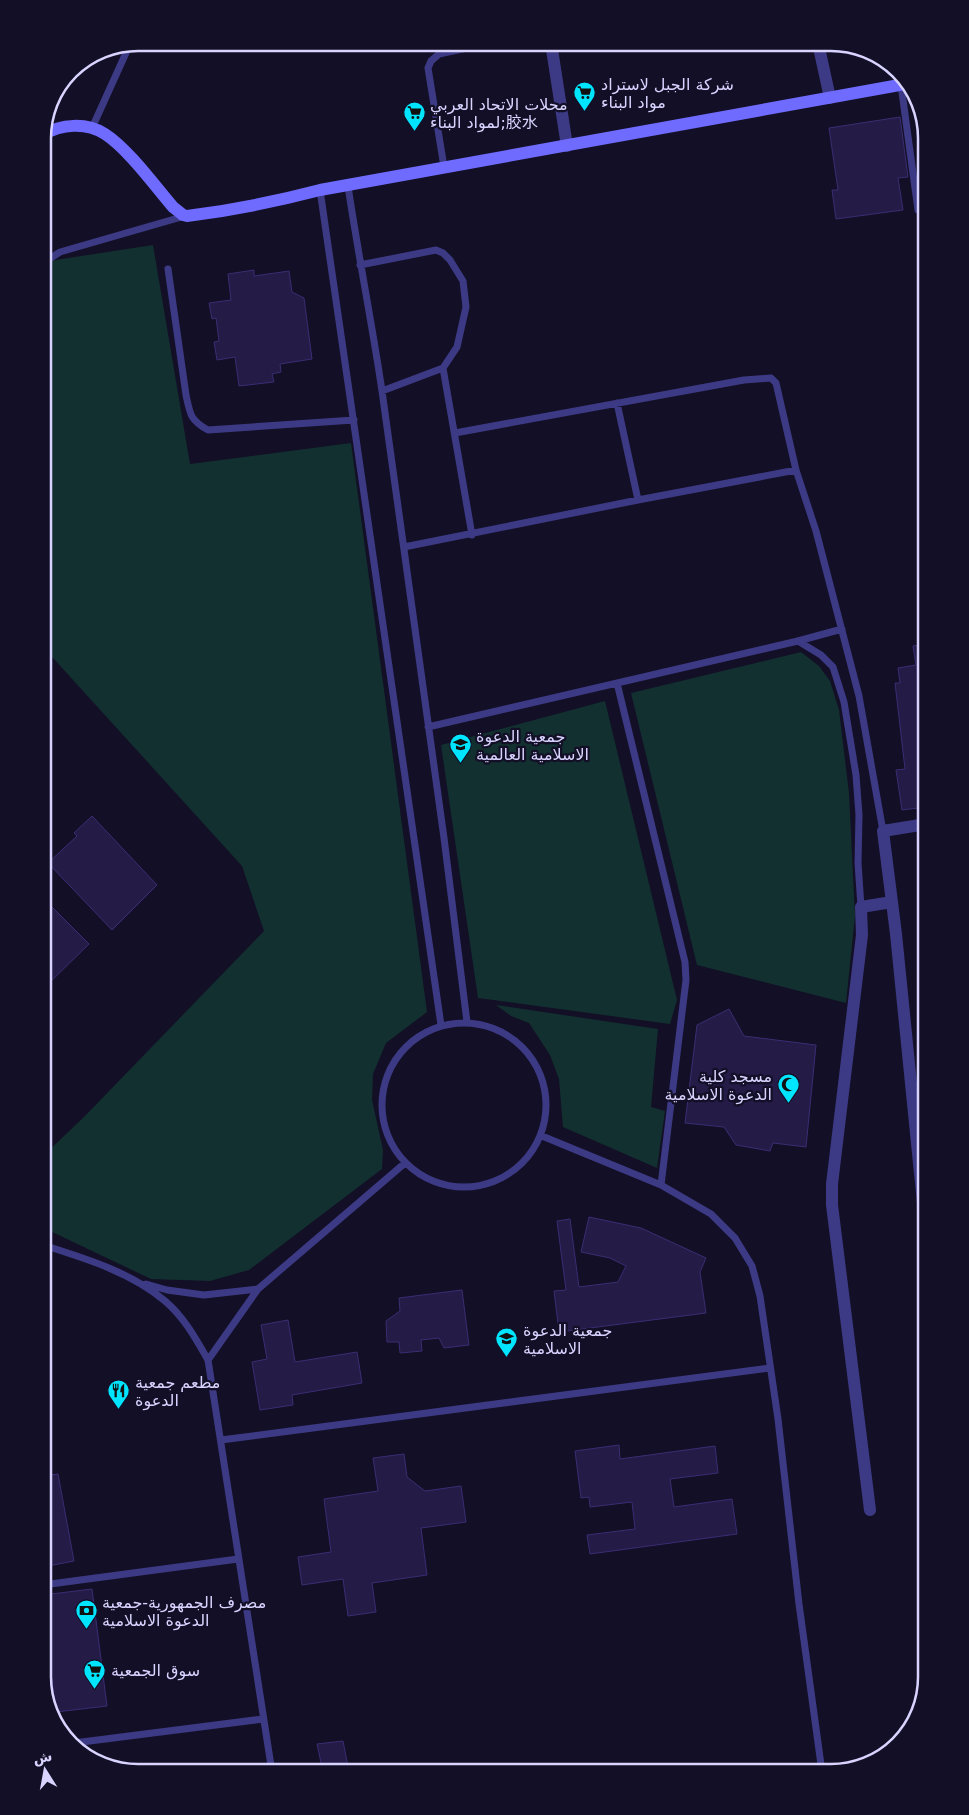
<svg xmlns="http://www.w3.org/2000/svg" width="969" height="1815" viewBox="0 0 969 1815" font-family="'DejaVu Sans',Vazirmatn,'Noto Sans SC',sans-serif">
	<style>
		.green { fill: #12302f }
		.building { fill: #241b47; stroke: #3b2d73 }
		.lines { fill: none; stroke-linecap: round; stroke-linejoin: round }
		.lane { stroke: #3d3a85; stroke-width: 7 }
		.street { stroke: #3d3a85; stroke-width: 12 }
		.secondary { stroke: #6f6bff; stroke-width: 12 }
		.labels { text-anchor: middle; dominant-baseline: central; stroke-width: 4.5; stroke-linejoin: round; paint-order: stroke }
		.poi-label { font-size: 16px; fill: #d9d4ff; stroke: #130f26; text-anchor: start }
		.rim { fill: none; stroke: #d9d4ff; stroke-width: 2.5 }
	</style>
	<rect width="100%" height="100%" fill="#130f26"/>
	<!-- green -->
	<path class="green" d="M153,245L190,464L351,443L427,1012L386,1043L373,1074L372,1100L383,1150L382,1169L249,1270L210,1281L151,1279L48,1230L43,1231V1156L84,1117L264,931L242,866L43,647V268L49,261Z
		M801,652L819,666L830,681L839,710L849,793L855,916L846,1003L697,965L631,693Z
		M605,701L677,1000L670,1024L478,998L441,745Z
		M496,1005L658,1029L651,1107L665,1111L657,1168L563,1127L559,1079L550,1055L529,1023L511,1016Z"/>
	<!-- building -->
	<path class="building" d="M900,117L908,177L898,178L903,210L836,219L832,190H838L829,128Z
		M254,270V276L289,271L292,292L304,298L312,359L280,364L281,372L272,374L274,382L239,386L235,357L217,360L214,342L219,341L216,318L212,319L209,303L231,300L228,274Z
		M926,644V807L902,810L896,770L905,769L895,683H900L898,668L916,665L913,646Z
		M92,816L157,885L112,930L48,863L77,836L74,833Z
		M43,898L89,944L43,989Z
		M729,1009L744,1036L816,1045L806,1147L773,1143L770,1151L736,1145L724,1127L685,1123L697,1025Z
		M589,1217L641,1228L706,1258L700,1272L706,1313L559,1332L554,1291L566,1290L557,1221L570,1219L579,1287L618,1282L626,1266L610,1258L581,1252Z
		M462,1290L469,1345L444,1348L439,1338L421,1340L422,1351L400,1353L399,1342H387L386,1321L400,1311L399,1298Z
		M288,1320L295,1362L357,1352L362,1383L292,1395L293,1405L260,1410L252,1362L267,1359L261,1325Z
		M619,1445L620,1459L715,1446L718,1473L670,1479L674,1507L732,1499L737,1534L590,1554L587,1535L635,1529L632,1502L590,1507L589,1497L581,1498L575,1451Z
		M404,1454L407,1477L425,1491L461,1486L466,1522L421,1528L427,1575L372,1583L376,1612L348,1616L343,1579L302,1585L298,1557L331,1552L324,1499L378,1491L373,1458Z
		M58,1474L74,1561L43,1567V1476Z
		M92,1589L107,1706L56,1712L43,1609V1595Z
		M343,1741L349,1772H323L317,1744Z"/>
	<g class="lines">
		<!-- lane -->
		<path class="lane" d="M901,85L918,210
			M92,128L130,44
			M444,167L428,68L431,61L439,54L490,43
			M348,186C358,254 372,323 382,391L444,838L467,1022
			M320,190L441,1025
			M43,263L60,252L185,216
			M360,265L436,250L443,253L450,260L463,281L466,307L457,347L443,368L382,391
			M168,269L186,395C190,414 190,420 208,430L354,420
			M443,368L472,535
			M617,403L638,500
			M455,433L744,380L771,378L776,383L796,470
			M404,547L638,500L796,470L816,531L859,696L883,831
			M798,641L821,655L833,667L844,702L856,775L859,815L858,863L861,907
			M428,727L798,641L842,629
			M382 1105a82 82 0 1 1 164 0a82 82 0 1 1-164 0Z
			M542,1136L661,1185L686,980L685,962L617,683
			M661,1185L711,1214L735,1238L752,1266L760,1296L778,1419L799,1604L822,1772
			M43,1245C84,1258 131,1272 165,1301C184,1317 196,1339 208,1360L272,1772
			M146,1284L167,1290L204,1295L258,1289
			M208,1360L258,1289L405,1163
			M221,1440L770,1368
			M43,1585L238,1559
			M74,1743L263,1719"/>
		<!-- street -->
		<path class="street" d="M551,43L567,146
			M818,43L830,98
			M926,1233L896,934L883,831L926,824
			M870,1510L832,1205V1184L862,935L861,907L892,902"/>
		<!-- secondary -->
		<path class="secondary" d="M43,135C61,124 86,122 105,134C128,149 155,186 173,207L183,215L187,216C235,210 274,202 320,190L905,84"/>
	</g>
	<!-- icons -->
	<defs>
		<symbol id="supermarket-pin" viewBox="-11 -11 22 30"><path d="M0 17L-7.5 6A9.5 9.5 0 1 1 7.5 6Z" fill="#00e5ff" stroke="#130f26"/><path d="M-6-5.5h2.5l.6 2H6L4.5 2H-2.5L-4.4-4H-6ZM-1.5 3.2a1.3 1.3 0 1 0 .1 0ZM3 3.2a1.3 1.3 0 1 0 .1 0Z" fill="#111"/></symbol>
		<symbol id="university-pin" viewBox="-11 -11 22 30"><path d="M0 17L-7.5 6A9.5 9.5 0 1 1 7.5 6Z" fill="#00e5ff" stroke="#130f26"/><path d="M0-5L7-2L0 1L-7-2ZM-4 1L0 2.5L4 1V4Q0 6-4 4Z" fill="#111"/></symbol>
		<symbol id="mosque-pin" viewBox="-11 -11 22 30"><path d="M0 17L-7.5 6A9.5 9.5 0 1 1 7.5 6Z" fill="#00e5ff" stroke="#130f26"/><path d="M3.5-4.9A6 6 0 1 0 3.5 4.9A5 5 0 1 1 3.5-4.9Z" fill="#111"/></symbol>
		<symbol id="restaurant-pin" viewBox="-11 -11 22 30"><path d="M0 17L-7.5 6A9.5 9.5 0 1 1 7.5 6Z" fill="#00e5ff" stroke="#130f26"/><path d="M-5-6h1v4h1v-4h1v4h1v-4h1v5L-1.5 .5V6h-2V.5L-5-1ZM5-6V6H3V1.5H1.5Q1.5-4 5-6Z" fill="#111"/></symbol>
		<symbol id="bank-pin" viewBox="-11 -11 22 30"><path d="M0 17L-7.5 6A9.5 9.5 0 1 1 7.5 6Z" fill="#00e5ff" stroke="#130f26"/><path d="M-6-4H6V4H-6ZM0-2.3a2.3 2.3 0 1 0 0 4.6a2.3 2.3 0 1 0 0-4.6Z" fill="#111"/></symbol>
	</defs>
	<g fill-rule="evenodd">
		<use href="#supermarket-pin" x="572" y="80" width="25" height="34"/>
		<use href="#supermarket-pin" x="402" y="100" width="25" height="34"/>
		<use href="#university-pin" x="448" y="732" width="25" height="34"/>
		<use href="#mosque-pin" x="776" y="1072" width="25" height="34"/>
		<use href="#university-pin" x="494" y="1326" width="25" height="34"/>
		<use href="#restaurant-pin" x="106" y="1378" width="25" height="34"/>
		<use href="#bank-pin" x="74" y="1598" width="25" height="34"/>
		<use href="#supermarket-pin" x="82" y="1658" width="25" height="34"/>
	</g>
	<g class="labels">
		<!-- poi labels -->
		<g class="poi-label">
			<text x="601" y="84">شركة الجبل لاستراد<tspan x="601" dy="18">مواد البناء</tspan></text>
			<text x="430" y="104">محلات الاتحاد العربي<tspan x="430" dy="18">لمواد البناء;胶水</tspan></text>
			<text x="476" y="736">جمعية الدعوة<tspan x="476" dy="18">الاسلامية العالمية</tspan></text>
			<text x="772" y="1076" text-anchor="end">مسجد كلية<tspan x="772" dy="18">الدعوة الاسلامية</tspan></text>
			<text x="523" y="1330">جمعية الدعوة<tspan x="523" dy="18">الاسلامية</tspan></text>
			<text x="135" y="1382">مطعم جمعية<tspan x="135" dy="18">الدعوة</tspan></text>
			<text x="102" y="1602">مصرف الجمهورية-جمعية<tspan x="102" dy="18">الدعوة الاسلامية</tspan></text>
			<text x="111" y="1670">سوق الجمعية</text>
		</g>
	</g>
	<!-- crop -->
	<path d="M0 0H969V1815H0ZM138 51H831A87 87 0 0 1 918 138V1677A87 87 0 0 1 831 1764H138A87 87 0 0 1 51 1677V138A87 87 0 0 1 138 51Z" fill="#130f26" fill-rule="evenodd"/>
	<path class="rim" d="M138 51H831A87 87 0 0 1 918 138V1677A87 87 0 0 1 831 1764H138A87 87 0 0 1 51 1677V138A87 87 0 0 1 138 51Z"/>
	<!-- north arrow -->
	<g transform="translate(45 1770) rotate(349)" stroke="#130f26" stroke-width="4" paint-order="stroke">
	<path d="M0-4L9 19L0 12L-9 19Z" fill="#d9d4ff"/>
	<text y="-8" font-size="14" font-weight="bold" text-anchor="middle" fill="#d9d4ff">ش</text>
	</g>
</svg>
